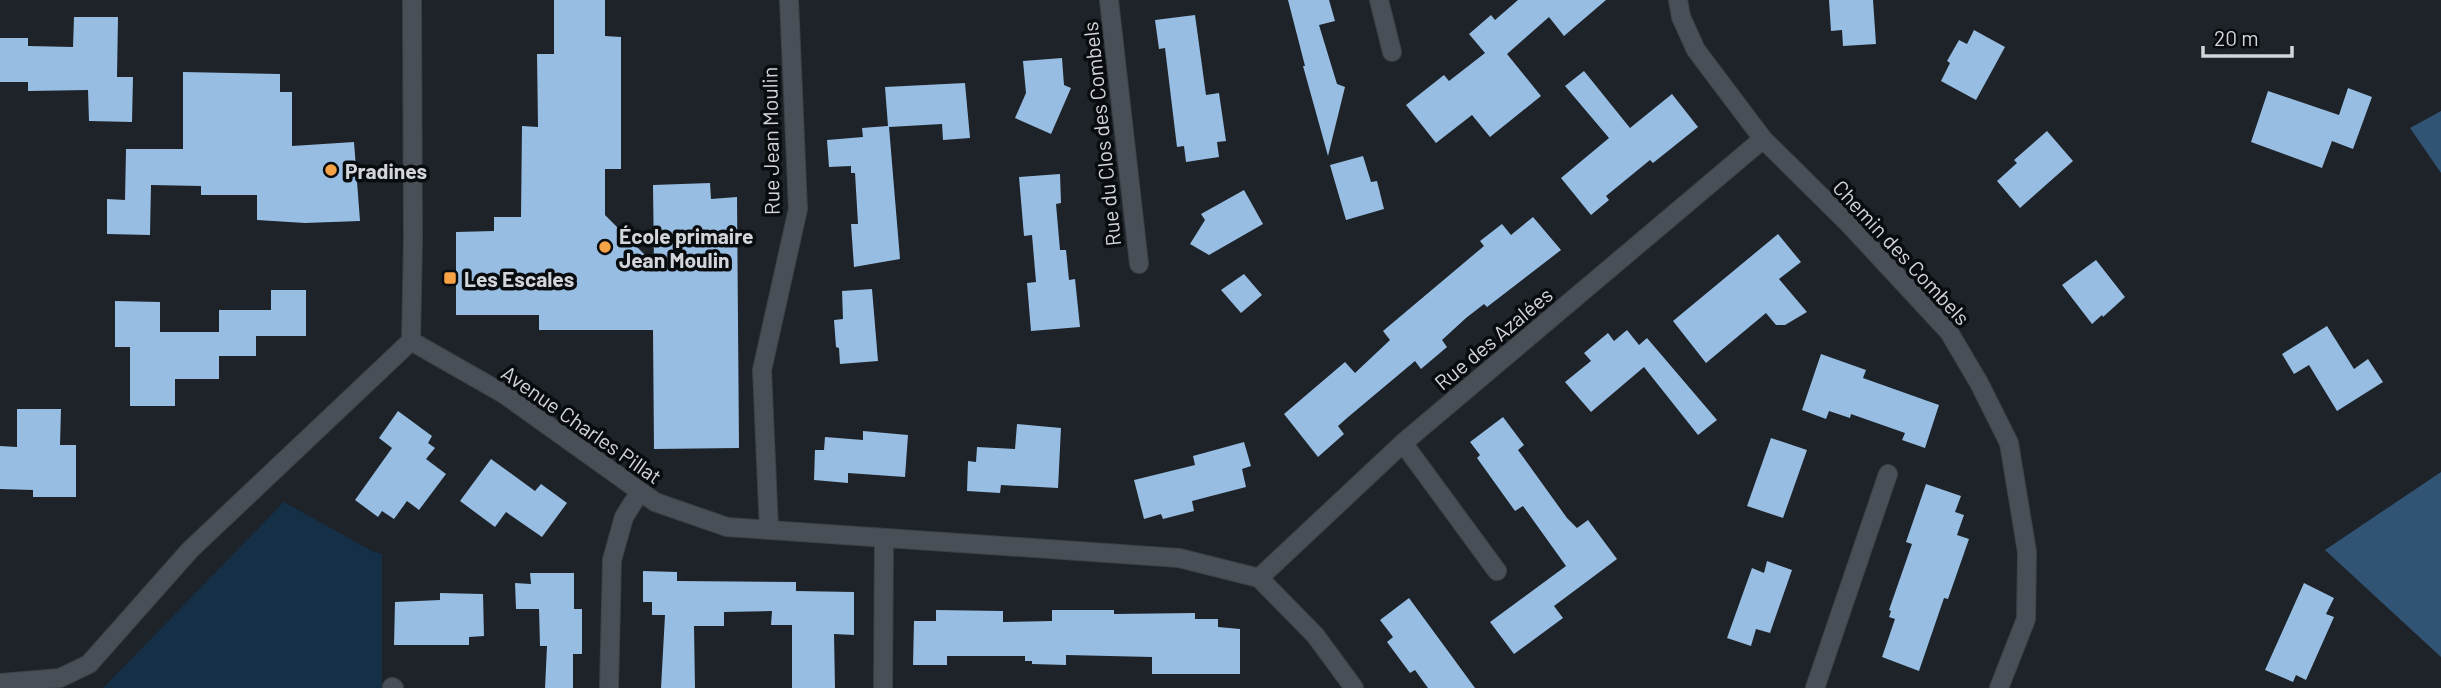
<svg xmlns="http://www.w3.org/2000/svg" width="2441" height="688" viewBox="0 0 2441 688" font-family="Barlow,sans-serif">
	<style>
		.green { fill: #152f47 }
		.forest { fill: #325474 }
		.building { fill: #97bde2 }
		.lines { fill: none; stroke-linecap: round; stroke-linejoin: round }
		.minor-casing { stroke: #3c4146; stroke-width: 20 }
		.tertiary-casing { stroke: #3c4146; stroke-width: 20 }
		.minor { stroke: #484f56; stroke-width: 18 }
		.tertiary { stroke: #484f56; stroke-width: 18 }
		.poi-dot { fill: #f6a246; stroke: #090c0f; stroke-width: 2.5 }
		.labels { text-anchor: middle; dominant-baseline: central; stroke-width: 7; stroke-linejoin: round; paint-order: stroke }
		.street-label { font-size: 21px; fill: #d2d6da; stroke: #090c0f }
		.poi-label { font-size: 21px; font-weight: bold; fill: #d2d6da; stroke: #090c0f; text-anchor: start }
	</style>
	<rect width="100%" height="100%" fill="#1d2329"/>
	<!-- green -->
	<path class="green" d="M284,502L372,551L382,554V688H103Z"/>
	<!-- forest -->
	<path class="forest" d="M2441,111V173L2410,128Z
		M2441,472V657L2325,550Z"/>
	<!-- building -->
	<path class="building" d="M554,0H605V36L621,37V169H605V215L654,264L653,185L710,183L711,199L737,197L739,448L654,449L653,330H539V315H456V232L494,231V217H521L522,126L538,127L537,54H554Z
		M1288,0H1329L1335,21L1319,25L1337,84L1345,87L1328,156L1303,66H1305Z
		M1518,0H1606L1564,36L1549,17L1507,54L1541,96L1490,137L1472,115L1436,143L1406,105L1444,75L1449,81L1485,53L1469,34L1491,15L1495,20Z
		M1829,0H1873L1876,44L1843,46L1842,30L1831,31Z
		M1195,15L1206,95L1219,93L1226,141L1217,142L1219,157L1186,162L1184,146L1177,147L1165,48L1159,49L1155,20Z
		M74,17H118L117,77H133L132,122L89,121L88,90L28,91V82H0V38H28V46L73,47Z
		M1974,30L2005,47L1976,100L1941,81L1950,63L1947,61L1959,40L1967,44Z
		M1062,58L1064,85L1071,88L1051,134L1015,118L1026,93L1023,61Z
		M1584,71L1630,128L1672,94L1698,127L1653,163L1650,160L1606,196L1609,200L1591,215L1561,178L1609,138L1565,86Z
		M183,72L280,74V92H292V146L354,142L360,221L305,223L257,220V195H201V186L151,185L150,235L107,234V199L125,200L126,149H183Z
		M965,83L970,138L943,140L942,124L889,127L900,259L854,267L851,224H858L855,173H851V166L829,167L827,140L863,137L862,128L888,126L885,87Z
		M2348,88L2372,97L2353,149L2332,141L2322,168L2251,142L2268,91L2339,115Z
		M2047,131L2073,161L2020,208L1997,181L2017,163L2014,160Z
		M1363,156L1371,182L1377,181L1384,209L1346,220L1330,165Z
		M1060,174L1061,203L1056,204L1060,250H1066L1069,280L1075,279L1080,327L1031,331L1027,283L1036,282L1032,235L1024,236L1019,177Z
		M1244,190L1263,224L1209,255L1190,244L1205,220L1201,214Z
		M1533,217L1561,250L1487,307L1484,304L1466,318L1442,340L1447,347L1421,369L1415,361L1347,418L1338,426L1344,434L1318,457L1284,414L1345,362L1355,373L1390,340L1383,331L1484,246L1480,241L1502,224L1511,235Z
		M1778,234L1801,262L1779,279L1807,312L1785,325H1776L1766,313L1706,363L1673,321Z
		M2096,260L2125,297L2103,317L2102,315L2092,324L2062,285Z
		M1244,274L1262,295L1241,313L1221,290Z
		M872,289L878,361L840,364L839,348L836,347L834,320L843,319L842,291Z
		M271,290H306V336H256V356H219V379H175V406H130V347H115V301L160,302V332H219V310H271Z
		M2327,326L2354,369L2368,359L2383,382L2337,411L2309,365L2294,374L2282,354Z
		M1627,330L1639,345L1647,338L1717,420L1698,435L1644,367L1591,412L1565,382L1591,361L1584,353L1608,333L1614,341Z
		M1821,354L1866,370L1863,378L1939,405L1925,448L1902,440L1905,433L1851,414L1850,418L1829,411L1826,419L1802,410Z
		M17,409H61L60,445H76V497H33V490L0,489V446L17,447Z
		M398,411L432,436L428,443L435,448L426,459L446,474L419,510L407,501L394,519L382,511L378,517L355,500L392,448L379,438Z
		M1503,417L1524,445L1518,450L1567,518L1577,528L1588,520L1617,559L1554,606L1563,618L1514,654L1490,622L1566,566L1523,506L1515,511L1477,458L1480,455L1470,442Z
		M1017,424L1061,428L1058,488L1001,485L1000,493L967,491L968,461L976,462L977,447L1015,449Z
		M863,431L908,435L905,477L848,473V483L814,480L815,450H824L825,437L863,440Z
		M1771,438L1807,450L1783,518L1747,506Z
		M1244,442L1251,466L1242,469L1246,487L1192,501L1194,511L1163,519L1161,514L1144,519L1134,480L1195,465L1193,456Z
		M491,459L535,491L541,484L567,503L542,537L506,512L495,527L460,501Z
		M1926,484L1961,496L1955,512L1964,515L1957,535L1969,539L1948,599L1944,598L1919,671L1882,657L1895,619L1889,617L1891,611L1889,610L1912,544L1906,542Z
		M1767,561L1792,570L1770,633L1756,629L1751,646L1727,638L1752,568L1764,573Z
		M643,571L677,572V581L796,582V591L854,592V635L834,634L835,688H792V625H771L772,611L724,612V626H694L695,688H661L665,615H652V602H643Z
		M530,573H574V609H582V654H573V688H545L547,646H540L539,609H516L515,583L531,584Z
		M2304,583L2334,598L2326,614L2334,617L2306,680L2296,675L2293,682L2265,670Z
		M440,593L483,594L484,636L469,637V645H394L395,602L440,600Z
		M1409,598L1445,647L1475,688H1428L1415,670L1410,673L1387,642L1393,637L1380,620Z
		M936,610L1003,611V622L1052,621V610H1114V614L1195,613V619H1218V627L1240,629V674H1152V657L1066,655V665L1032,664V661H1025V656H947V665H913L914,621H936Z"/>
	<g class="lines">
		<defs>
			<path id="minor" d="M1109,0L1139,264
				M1379,0L1392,52
				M1678,0L1681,17L1696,50L1763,139L1848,223L1949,332L1979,383L2009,443L2027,552L2026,619L1999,688
				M411,341L504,394L655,502L727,527L1179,558L1259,578L1315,635L1354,688
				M1403,443L1497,571
				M769,530L762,370L798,209L789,0
				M1259,578L1403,443L1763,139
				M392,687L394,688
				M609,688L612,560L624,517L639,493
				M883,688L884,538
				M1815,688L1888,474"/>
			<path id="tertiary" d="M0,683L60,678L89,664L190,550L411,341L413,240L412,0"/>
		</defs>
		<!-- minor casing -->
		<use href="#minor" class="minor-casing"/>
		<!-- tertiary casing -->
		<use href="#tertiary" class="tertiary-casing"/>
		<!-- minor -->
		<use href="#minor" class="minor"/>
		<!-- tertiary -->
		<use href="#tertiary" class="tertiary"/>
	</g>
	<!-- markers -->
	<g class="poi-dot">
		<circle cx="331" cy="170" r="7"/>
		<circle cx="605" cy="247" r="7"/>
		<rect x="443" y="271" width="14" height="14" rx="3.5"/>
	</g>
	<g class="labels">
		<!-- street labels -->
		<g class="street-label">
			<text transform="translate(1101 134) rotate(-96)">Rue du Clos des Combels</text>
			<text transform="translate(770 141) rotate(-91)">Rue Jean Moulin</text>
			<text transform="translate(1902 252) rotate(47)">Chemin des Combels</text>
			<text transform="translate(1493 338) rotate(-40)">Rue des Azalées</text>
			<text transform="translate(582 424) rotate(35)">Avenue Charles Pillat</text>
		</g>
		<!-- poi labels -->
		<g class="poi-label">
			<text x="345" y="170">Pradines</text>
			<text x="619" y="235">École primaire<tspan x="619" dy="24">Jean Moulin</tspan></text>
			<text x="464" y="278">Les Escales</text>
		</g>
	</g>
	<!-- scale -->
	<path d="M2203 46v10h89v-10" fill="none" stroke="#d2d6da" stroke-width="3.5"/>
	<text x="2214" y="46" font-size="21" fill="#d2d6da" stroke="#090c0f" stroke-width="5" paint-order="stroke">20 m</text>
</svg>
